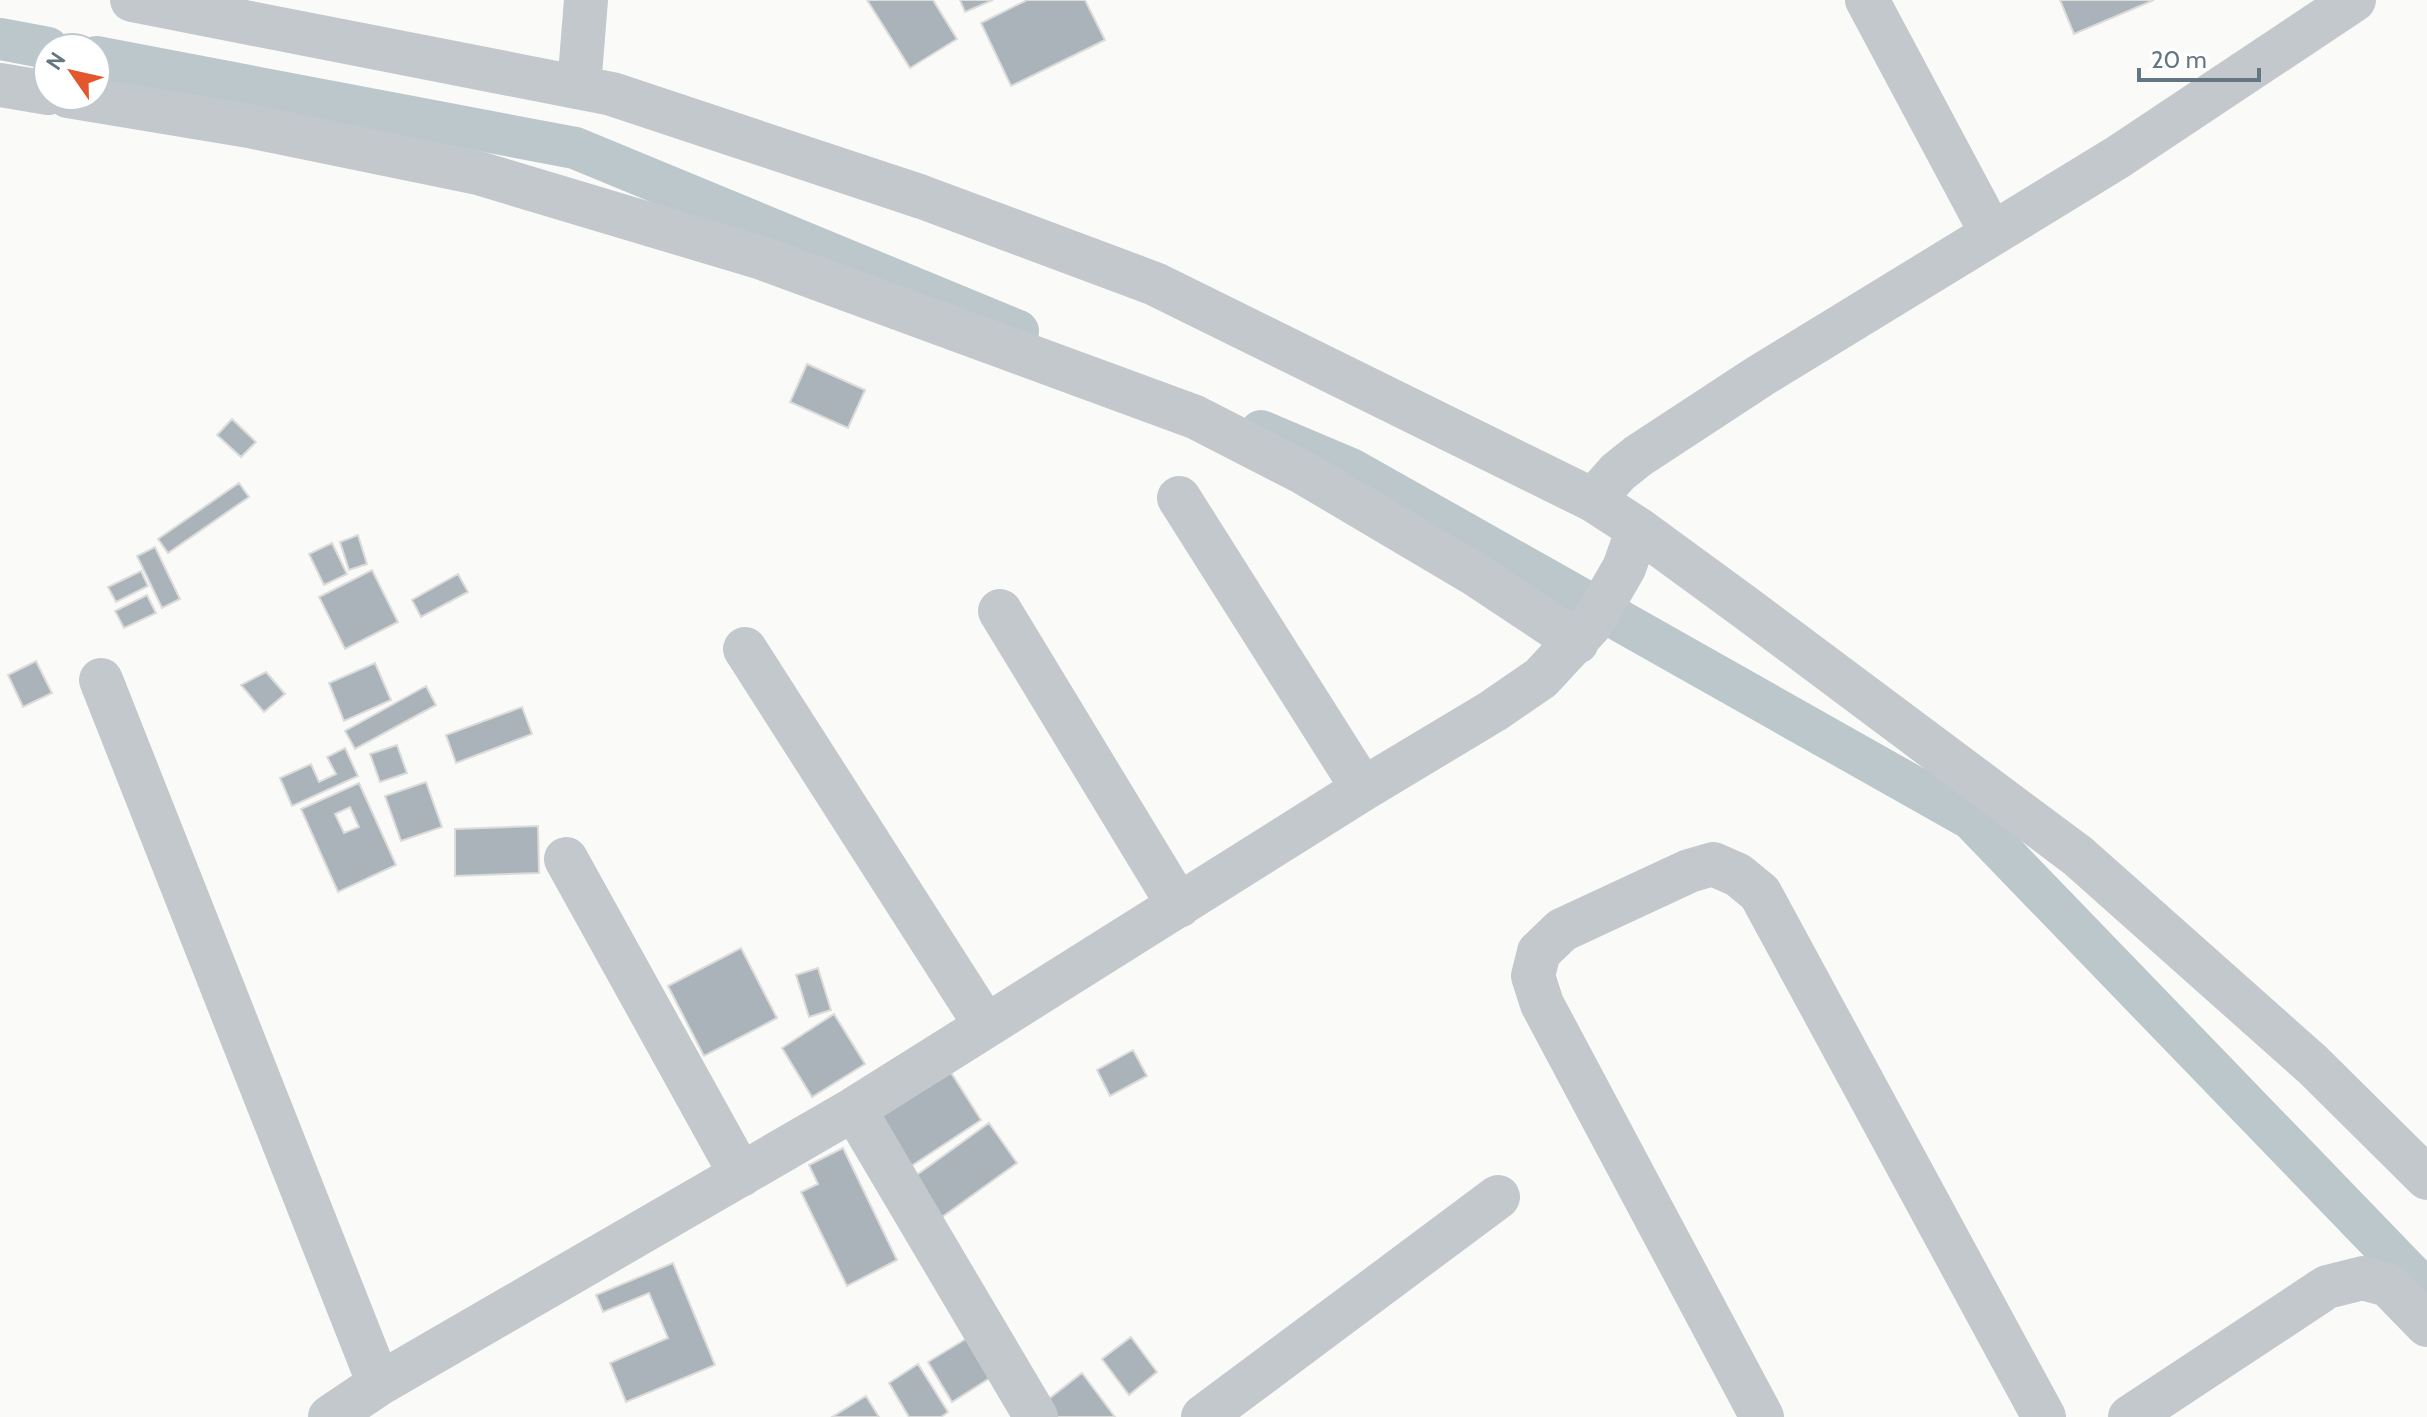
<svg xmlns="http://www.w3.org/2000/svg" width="2427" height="1417" viewBox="0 0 2427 1417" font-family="Cabin,sans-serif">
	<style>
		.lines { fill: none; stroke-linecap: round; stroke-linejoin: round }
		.canal { stroke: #bbc7cb; stroke-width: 42 }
		.building { fill: #aab3b9; stroke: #dcdcda; stroke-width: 2; fill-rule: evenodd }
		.street { stroke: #c3c8cc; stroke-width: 44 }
	</style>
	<rect width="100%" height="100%" fill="#fafaf8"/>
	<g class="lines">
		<!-- canal -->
		<path class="canal" d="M0,39L48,48
			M96,57L575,148L1018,331
			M1261,431L1351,469L1971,819L2427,1291"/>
	</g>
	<!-- building -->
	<path class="building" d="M867,0H933L957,39L910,68Z
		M960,0H993L965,12Z
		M1027,0H1085L1105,40L1011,86L981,23Z
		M2060,0H2154L2074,34Z
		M807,364L865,390L848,428L790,402Z
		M232,419L256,442L241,457L217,435Z
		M239,483L249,497L168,553L158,539Z
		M358,535L367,564L349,570L340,542Z
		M332,543L347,574L324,585L309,554Z
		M155,547L180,599L162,608L137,556Z
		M372,570L398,622L345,649L319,597Z
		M141,571L148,586L116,602L108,587Z
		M458,574L468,592L421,617L412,600Z
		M147,595L156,613L124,628L115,611Z
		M36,661L52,693L23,707L8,675Z
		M375,663L391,700L344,721L329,683Z
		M266,672L285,694L264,712L241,685Z
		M426,686L436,705L355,749L345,731Z
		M522,707L532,734L456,763L446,735Z
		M397,745L407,773L380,782L370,754Z
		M345,748L358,776L292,806L280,778L311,764L319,782L336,774L327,757Z
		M426,782L442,827L401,841L385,796Z
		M359,783L396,865L338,892L301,809ZM350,807L359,827L344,833L335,814Z
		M538,826L539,873L455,876V829Z
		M741,948L777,1018L704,1056L668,986Z
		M818,968L831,1010L809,1017L796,975Z
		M834,1014L865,1064L812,1097L782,1048Z
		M1133,1050L1147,1076L1110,1096L1097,1070Z
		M950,1071L981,1120L902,1172L870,1123Z
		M989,1123L1017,1163L935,1222L907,1182Z
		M843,1148L897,1260L847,1286L801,1192L818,1184L809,1165Z
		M673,1263L715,1365L626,1402L610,1363L668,1338L649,1293L603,1312L596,1295Z
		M969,1337L993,1376L952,1402L928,1362Z
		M1131,1337L1157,1372L1129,1395L1102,1359Z
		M918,1364L948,1412L941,1417H909L889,1383Z
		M1082,1373L1115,1417H1050L1041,1405Z
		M866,1396L879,1417H832Z"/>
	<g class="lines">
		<!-- street -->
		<path class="street" d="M132,0L612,94L922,197L1155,284L1593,500L1638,529L1746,608L2078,856L2313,1065L2427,1178
			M1867,0L1992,234
			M0,85L48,93
			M579,87L586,0
			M68,96L249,126L478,173L762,258L1195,417L1304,473L1473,573L1577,642
			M1179,498L1363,789
			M1593,500L1618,472L1638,456L1760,376L2118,157L2354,0
			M1000,611L1179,906
			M745,649L986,1026
			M101,680L379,1384
			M566,859L741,1175
			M854,1109L1036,1417
			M330,1417L379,1384L854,1109L1363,789L1493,711L1541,678L1592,623L1624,568L1638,529
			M1203,1417L1498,1197
			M1762,1417L1542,1004L1533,976L1539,952L1562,930L1689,871L1713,864L1738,875L1760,893L2044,1417
			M2130,1417L2327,1287L2363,1278L2388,1285L2427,1325"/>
	</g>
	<!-- north arrow -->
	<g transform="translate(72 72) rotate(304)"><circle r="38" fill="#ffffff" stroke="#c1c8cd" stroke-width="2"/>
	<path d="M0-6L14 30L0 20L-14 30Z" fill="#e4572e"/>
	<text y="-12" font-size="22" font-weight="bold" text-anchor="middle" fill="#657683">N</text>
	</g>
	<!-- scale -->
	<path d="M2139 68v12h120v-12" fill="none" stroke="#657683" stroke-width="4"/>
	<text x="2151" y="68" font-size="24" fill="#657683" stroke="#ffffff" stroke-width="6" paint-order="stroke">20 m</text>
</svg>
